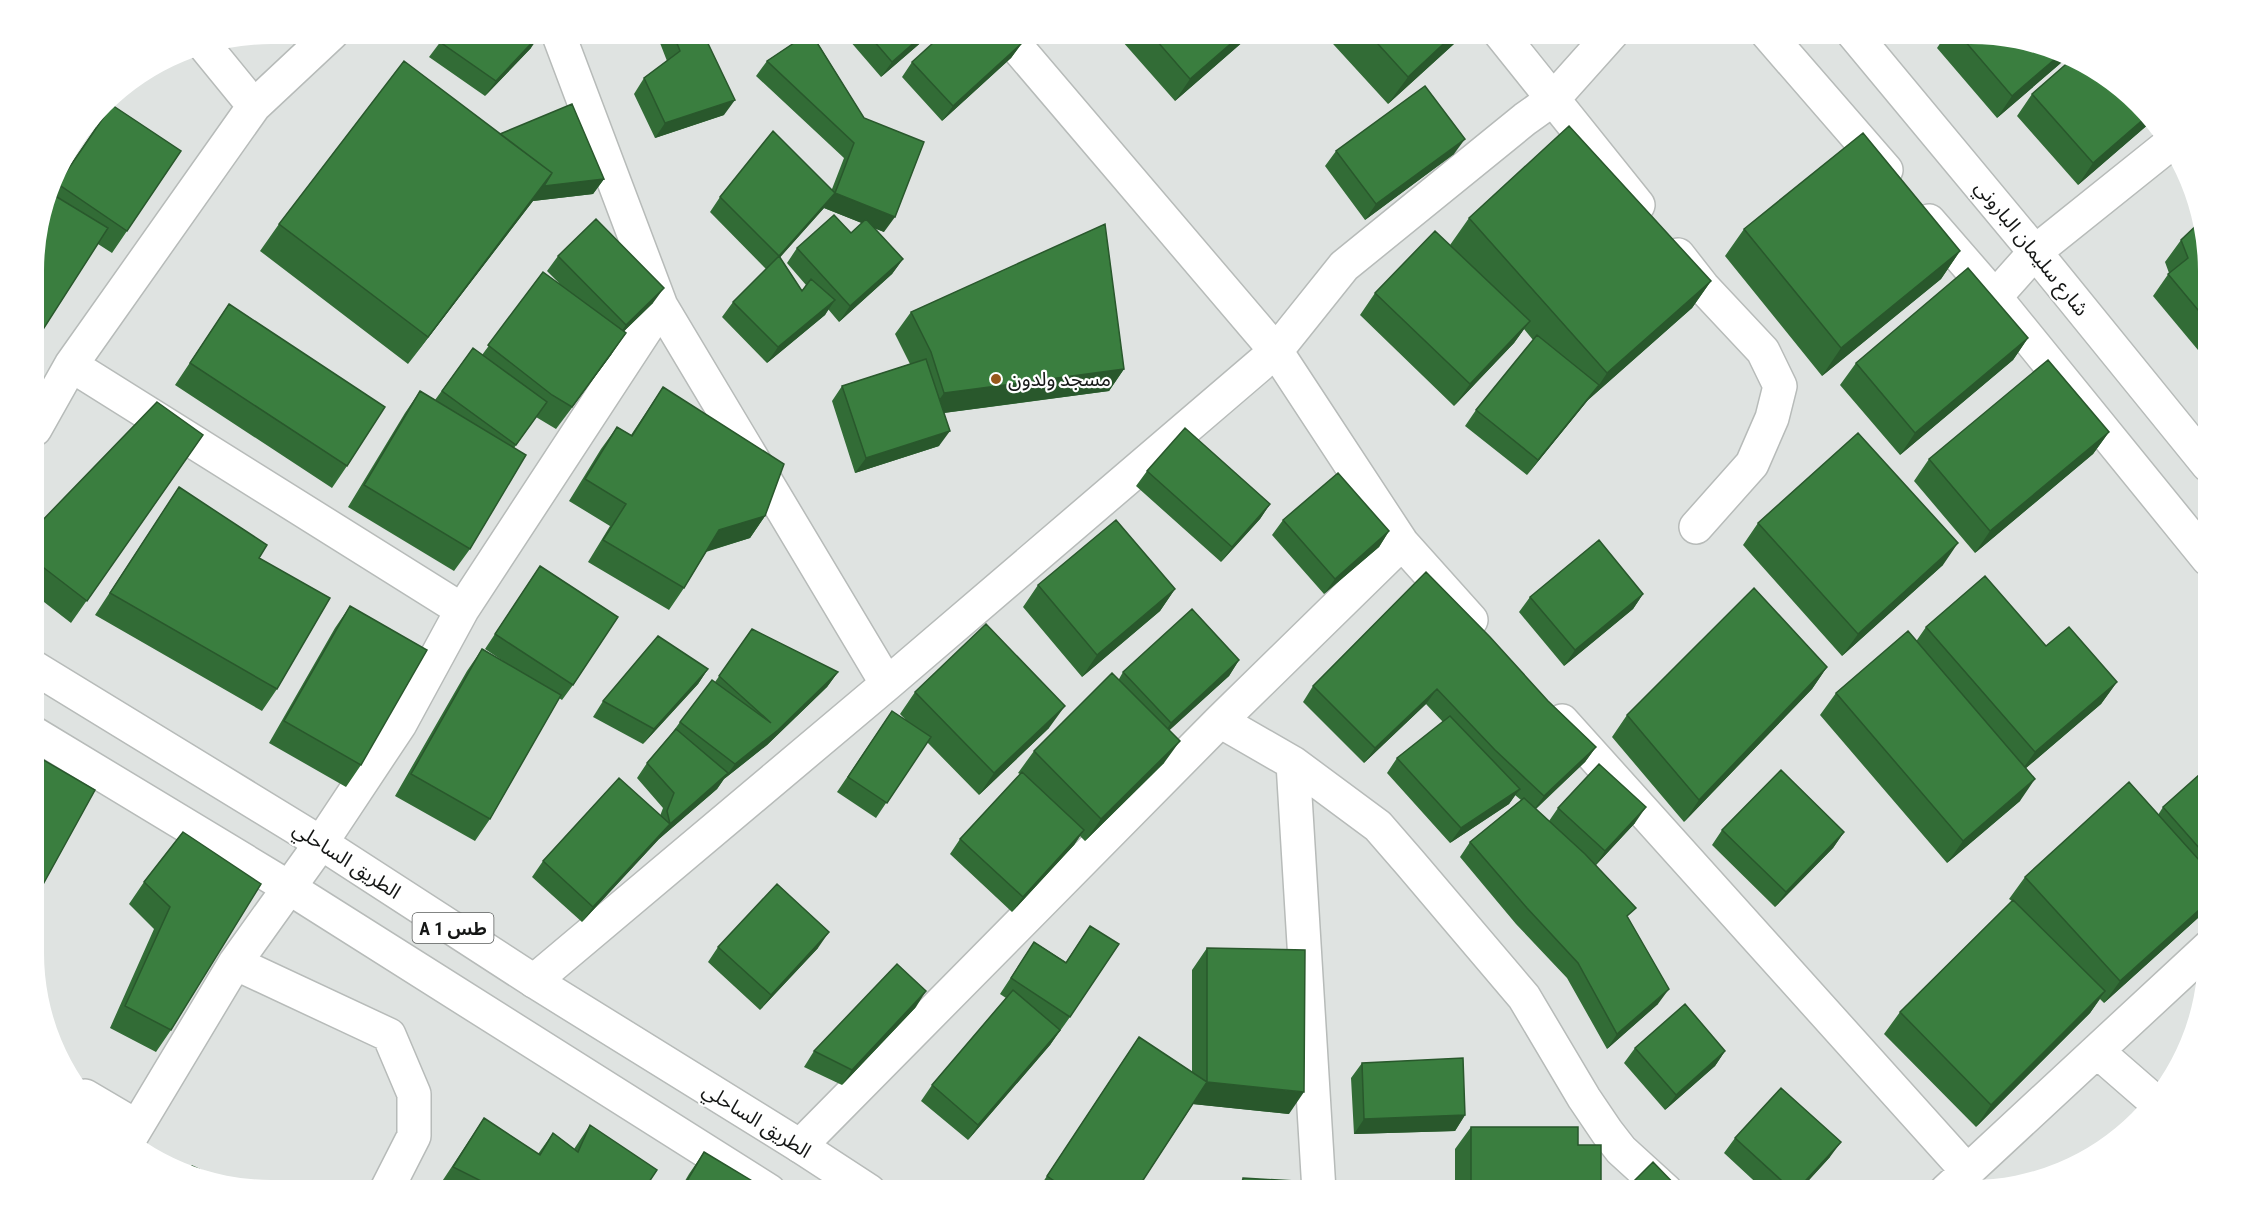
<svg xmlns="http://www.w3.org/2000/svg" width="2242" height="1224" viewBox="0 0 2242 1224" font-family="'Roboto Condensed','Noto Sans Arabic',sans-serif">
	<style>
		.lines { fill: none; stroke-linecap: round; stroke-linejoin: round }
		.minor-casing { stroke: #b7bbb9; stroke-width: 36 }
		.highway-casing { stroke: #b7bbb9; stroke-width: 36 }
		.minor { stroke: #fff; stroke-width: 33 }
		.highway { stroke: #fff; stroke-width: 33 }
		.wall { fill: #326c36; fill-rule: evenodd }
		.shaded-wall { fill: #29582c }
		.building { fill: #3a7e3f; stroke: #29582c; stroke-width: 1.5 }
		.poi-dot { fill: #96581d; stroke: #fff; stroke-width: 2 }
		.labels { text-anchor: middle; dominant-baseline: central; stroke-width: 4.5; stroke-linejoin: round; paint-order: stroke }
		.shield { fill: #fff; stroke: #5b5d5c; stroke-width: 1.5 }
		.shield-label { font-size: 18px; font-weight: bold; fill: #151716 }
		.street-label { font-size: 20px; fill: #151716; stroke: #fff }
		.poi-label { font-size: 20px; fill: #151716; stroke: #fff; text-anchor: start }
	</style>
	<rect width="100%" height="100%" fill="#dfe3e1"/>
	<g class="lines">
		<defs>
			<path id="minor" d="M558,33L661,306L887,684
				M1005,33L1276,351L1402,543L1471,620
				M1500,33L1638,205
				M1767,33L1886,170
				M1853,33L2035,252L2208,465
				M205,46L254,106
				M1929,221L1995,297L2208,559
				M1678,255L1703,287L1763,351L1780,386L1772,418L1752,464L1696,527
				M1995,297L2035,252L2171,143
				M71,365L462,610
				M35,429L71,365L254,106L332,33
				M1220,721L1293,763L1319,1191
				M1562,721L1968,1172
				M1293,763L1378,826L1411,864L1524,997L1584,1098L1607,1132L1621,1150L1666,1191
				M235,963L389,1035L414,1094V1136L386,1191
				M534,981L887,684L1276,351L1344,266L1525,119L1553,99L1612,33
				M2098,1052L2152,1099
				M85,1096L136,1126
				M130,1138L235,963L321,843L400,724L462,610L661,306
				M800,1146L1220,721L1402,543
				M1946,1191L2209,947"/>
			<path id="highway" d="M35,668L321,843L534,981L800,1146L869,1191
				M35,734L288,887L769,1191"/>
		</defs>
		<!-- minor casing -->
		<use href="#minor" class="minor-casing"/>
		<!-- highway casing -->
		<use href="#highway" class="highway-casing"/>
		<!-- minor -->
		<use href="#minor" class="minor"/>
		<!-- highway -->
		<use href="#highway" class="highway"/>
	</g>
	<!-- wall -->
	<path class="wall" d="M447,33L531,48L485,96L429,57Z
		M667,33H703L724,115L655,138L634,94L644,78L667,61L660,43Z
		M786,33H820L814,37L864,118L884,232L874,228L903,259L892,274L839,322L828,309L825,315L767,363L722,317L733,302L766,269L710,212L720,197L832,189L844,158L756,76L767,61L795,42ZM824,208L862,223L851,233L797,248L787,263L806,285L802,291L780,257Z
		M843,33H932L881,77Z
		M1115,33H1253L1175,101Z
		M1323,33H1466L1388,104Z
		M1552,33H1570L1559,42Z
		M1947,33H1971L2033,41L2069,56L1997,118L1937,48Z
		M1022,43L1011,58L942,121L902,77L912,62Z
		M2090,65L2151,122L2078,185L2017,116L2032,94Z
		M96,127L127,231L112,253L98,244L35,240L47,199Z
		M500,134L604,179L593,194L533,201L408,364L260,251L279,224Z
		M1336,151L1454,154L1365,220L1325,166Z
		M1469,218L1711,281L1692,308L1588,400L1527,475L1465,426L1476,410L1533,340L1524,329L1514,343L1454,406L1360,315L1375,293L1450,245Z
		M1744,229L1960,251L1941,279L1822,376L1725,256Z
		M2181,240L2208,255V362L2153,296L2169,273L2165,262Z
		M558,256L653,303L624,331L611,355L556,429L536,417L514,448L470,549L454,571L348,507L405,413L420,391L435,400L473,348L482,355L543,272L560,284L547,271Z
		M229,304L347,466L332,488L175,385Z
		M911,312L1124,369L1109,391L944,413L939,446L855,473L832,401L842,386L910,364L895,334Z
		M2028,338L2013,360L1900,455L1840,385L1856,363Z
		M663,387L765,516L750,538L706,552L684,588L669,610L588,562L610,526L569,501L601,449L617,427L631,435Z
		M2109,432L2093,454L1975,553L1914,481L1929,459Z
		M203,435L71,623L35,595V528Z
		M1147,471L1270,504L1260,519L1221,562L1136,486Z
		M179,487L259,558L277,689L262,711L95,615Z
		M1283,520L1389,531L1379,547L1324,594L1272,535Z
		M1758,523L1943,565L1842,656L1743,545Z
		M540,566L573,685L562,700L559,698L490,819L475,841L395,796L467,671L482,649L503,661L485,649Z
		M1426,572L1548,701L1596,747L1585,762L1536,809L1549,821L1558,808L1635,823L1596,865L1628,919L1658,1004L1607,1049L1567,978L1516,924L1460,857L1470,842L1521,800L1515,795L1509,804L1450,843L1387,773L1397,758L1443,722L1426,704L1364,763L1303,702L1313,686Z
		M1038,585L1175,589L1160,611L1082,677L1023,607Z
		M1643,594L1633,609L1564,666L1519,612L1530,597Z
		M350,606L361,765L346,787L269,743L335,628Z
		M1926,627L2046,646L2117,682L2101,704L2026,768L2020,801L1947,863L1820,715L1836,693L1917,640Z
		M752,629L838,672L827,687L767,745L724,779L717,789L659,839L582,922L532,877L543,861L660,816L663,808L637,778L647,763L672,733L680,722L715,682Z
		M1239,660L1229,676L1169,730L1164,763L1085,841L1080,836L1074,845L1012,912L950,854L960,839L1020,774L1018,773L1034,751L1119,679L1123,672Z
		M1827,667L1812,689L1684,822L1612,737L1627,715Z
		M708,669L698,684L643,744L593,717L603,701Z
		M915,692L1049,728L979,795L927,742L876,818L837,792L892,711L906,720L900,714Z
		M2208,767L2209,908L2104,1003L2100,999L2090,1013L1976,1127L1884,1034L1900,1012L2012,901L2009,899L2025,877L2158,815L2163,807Z
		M1722,830L1844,832L1833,848L1775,907L1712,845Z
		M183,832L171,1030L156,1052L110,1028L154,929L129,904L144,882Z
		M1090,926L1070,1017L1050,1045L968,1140L921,1101L932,1085L1006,998L1000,994L1034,942L1066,962Z
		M718,947L818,948L760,1010L708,962Z
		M1207,948L1289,1114L1193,1104L1136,1191H1037L1139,1037L1192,1072V970Z
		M916,1007L842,1085L804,1067L814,1051Z
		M1635,1048L1725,1051L1715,1066L1665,1110L1624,1063Z
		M1362,1063L1465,1115L1455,1131L1354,1134L1351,1078Z
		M484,1118L538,1154L553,1133L574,1149L590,1125L643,1191H441L437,1189Z
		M1471,1127L1578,1145L1601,1191H1455V1149Z
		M1735,1138L1830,1157L1799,1191H1765L1724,1153Z
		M704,1152L769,1191H679L689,1174Z
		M1243,1178L1330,1191H1234Z"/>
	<!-- shaded-wall -->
	<path class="shaded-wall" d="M541,33L531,48L485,96L496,81Z
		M810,33H820L800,47Z
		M925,33H932L881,77L892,62Z
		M1243,33H1253L1175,101L1190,79Z
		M1455,33H1466L1388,104L1408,77Z
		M1566,33H1570L1559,42Z
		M1022,43L1011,58L942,121L953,106Z
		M2062,53L2069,56L1997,118L2012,96Z
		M735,100L724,115L655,138L665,123Z
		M2146,117L2151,122L2078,185L2093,163Z
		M1465,139L1454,154L1365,220L1376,204Z
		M552,173L604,179L593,194L533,201L408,364L428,337Z
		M835,193L895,217L884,232L824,208L768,271L779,256Z
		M1960,251L1941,279L1822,376L1841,348Z
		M903,259L892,274L839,322L850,306Z
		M1711,281L1692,308L1588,400L1527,475L1538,460L1599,385L1607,373Z
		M664,288L653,303L615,340L626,325Z
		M835,300L825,315L767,363L778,347Z
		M1530,321L1514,343L1454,406L1470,384Z
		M626,333L611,355L556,429L572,407Z
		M2028,338L2013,360L1900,455L1915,433Z
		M1124,369L1109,391L928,415L944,393Z
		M950,431L939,446L855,473L866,458Z
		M2109,432L2093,454L1975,553L1990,531Z
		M1270,504L1260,519L1221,562L1232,547Z
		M765,516L750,538L704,552L719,530Z
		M1389,531L1379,547L1324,594L1335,579Z
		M1958,543L1943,565L1842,656L1858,634Z
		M1175,589L1160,611L1082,677L1097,655Z
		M1643,594L1633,609L1564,666L1575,650Z
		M1239,660L1229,676L1161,738L1171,723Z
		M1827,667L1812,689L1684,822L1699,800Z
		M708,669L698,684L643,744L654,729Z
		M838,672L827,687L767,745L724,779L735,764Z
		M2117,682L2101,704L2019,774L2035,752Z
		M1437,689L1426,704L1364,763L1375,748Z
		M1065,706L1049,728L979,795L994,773Z
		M1180,741L1164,763L1085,841L1101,819Z
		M1596,747L1585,762L1533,811L1544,796Z
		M728,773L717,789L659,839L582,922L593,907L670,824Z
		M2035,779L2020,801L1947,863L1963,841Z
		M1520,789L1509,804L1450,843L1461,828Z
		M1646,807L1635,823L1594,867L1605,851Z
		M1084,830L1074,845L1012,912L1023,897Z
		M1844,832L1833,848L1775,907L1786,892Z
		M2209,901V908L2104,1003L2120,981Z
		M829,932L818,948L760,1010L771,995Z
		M1669,989L1658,1004L1607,1049L1617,1034Z
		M926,991L916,1007L842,1085L852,1070Z
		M2105,991L2090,1013L1976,1127L1991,1105Z
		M1060,1030L1050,1045L968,1140L978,1125Z
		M1725,1051L1715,1066L1665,1110L1676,1095Z
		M1207,1082L1304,1092L1289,1114L1192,1104Z
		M1465,1115L1455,1131L1354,1134L1364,1119Z
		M1841,1142L1830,1157L1799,1191H1796Z
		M483,1182H498L492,1191H477Z"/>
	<!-- building -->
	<path class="building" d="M447,33H541L496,81L440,42Z
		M673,33H703L735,100L665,123L644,78L680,51Z
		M809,33H811L864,118L924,142L895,217L835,193L854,143L767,61Z
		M867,33H925L892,62Z
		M944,33H1012L1022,43L953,106L912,62Z
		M1150,33H1243L1190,79Z
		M1368,33H1455L1408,77Z
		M1958,33H1971L2033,41L2062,53L2012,96Z
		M2073,58L2090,65L2146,117L2093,163L2032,94Z
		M404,61L552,173L428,337L279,224Z
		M1425,86L1465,139L1376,204L1336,151Z
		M572,104L604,179L544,186L552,173L500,134Z
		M112,105L181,151L127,231L58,184Z
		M1569,126L1711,281L1607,373L1469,218Z
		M773,131L835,193L779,256L802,291L811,279L835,300L778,347L733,302L779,256L720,197Z
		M1863,133L1960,251L1841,348L1744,229Z
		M52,194L108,228L35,342V240L46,204Z
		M834,215L851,233L866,219L903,259L850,306L797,248Z
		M596,219L664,288L626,325L558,256Z
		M2202,220L2208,255V322L2168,274L2188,258L2181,240Z
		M1105,224L1124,369L944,393L931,352L911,312Z
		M1435,231L1530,321L1470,384L1375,293Z
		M1968,268L2028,338L1915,433L1856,363Z
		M543,272L626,333L572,407L552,395L488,345Z
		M229,304L385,407L347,466L190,363Z
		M1537,335L1599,385L1538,460L1476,410Z
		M473,348L547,402L516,445L442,391Z
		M926,359L950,431L866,458L842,386Z
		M2048,360L2109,432L1990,531L1929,459Z
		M663,387L784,464L765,516L719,530L684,588L603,540L626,504L585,479L617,427L632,436Z
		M420,391L526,455L470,549L364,485Z
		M157,402L203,435L87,601L35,561V528Z
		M1185,428L1270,504L1232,547L1147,471Z
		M1858,433L1958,543L1858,634L1758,523Z
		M1338,473L1389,531L1335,579L1283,520Z
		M179,487L267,545L259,558L330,598L277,689L110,593Z
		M1116,520L1175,589L1097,655L1038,585Z
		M1599,540L1643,594L1575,650L1530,597Z
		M540,566L618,617L573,685L495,634Z
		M1426,572L1490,637L1548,701L1596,747L1544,796L1495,750L1437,689L1375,748L1313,686Z
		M1985,576L2046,646L2069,627L2117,682L2035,752L1926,627Z
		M1754,588L1827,667L1699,800L1627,715Z
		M350,606L427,650L361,765L284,721Z
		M1192,609L1239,660L1171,723L1123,672Z
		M986,624L1065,706L994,773L915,692Z
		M752,629L838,672L778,730L735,764L680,722L712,680L771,723L719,676Z
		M1908,631L2035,779L1963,841L1836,693Z
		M658,636L708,669L654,729L603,701Z
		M482,649L561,695L490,819L411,774Z
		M1112,673L1180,741L1101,819L1034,751Z
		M892,711L931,737L887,803L848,777Z
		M1450,716L1520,789L1461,828L1397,758Z
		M676,729L728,773L670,824L667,811L674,793L647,763Z
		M35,755L95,790L35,899Z
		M1599,764L1646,807L1605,851L1558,808Z
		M2208,767V858L2163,807Z
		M1781,770L1844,832L1786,892L1722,830Z
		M1022,772L1084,830L1023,897L960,839Z
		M619,778L670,824L593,907L543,861Z
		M2129,782L2208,870L2209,901L2120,981L2025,877Z
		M1524,798L1585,854L1636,908L1627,916L1669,989L1617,1034L1578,963L1527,908L1470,842Z
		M183,832L261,884L171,1030L125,1006L170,907L144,882Z
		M777,884L829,932L771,995L718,947Z
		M2013,900L2105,991L1991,1105L1900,1012Z
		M1090,926L1119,944L1070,1017L1011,978L1034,942L1066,963Z
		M1207,948L1305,950L1304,1092L1207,1082Z
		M897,964L926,991L852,1070L814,1051Z
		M1013,990L1060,1030L978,1125L932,1085Z
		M1685,1004L1725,1051L1676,1095L1635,1048Z
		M1139,1037L1207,1082L1136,1191H1069L1047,1176Z
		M1463,1058L1465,1115L1364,1119L1362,1063Z
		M1781,1088L1841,1142L1796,1191H1793L1735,1138Z
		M484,1118L540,1155L553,1133L578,1152L590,1125L657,1170L643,1191H511L498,1182H483L453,1167Z
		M1471,1127H1578V1145H1601V1191H1471Z
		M704,1152L769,1191H681Z
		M1653,1162L1681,1191H1624Z
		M192,1166L237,1187L209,1183L189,1174Z
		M1243,1178L1330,1183V1191H1242Z"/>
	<!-- markers -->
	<circle class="poi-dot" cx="996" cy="379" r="6"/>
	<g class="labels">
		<!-- shield labels -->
		<rect class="shield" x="412.5" y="913" width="81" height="30" rx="4.5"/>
		<g class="shield-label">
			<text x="453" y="928">A 1 طس</text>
		</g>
		<!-- street labels -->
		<g class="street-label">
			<text transform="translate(2032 248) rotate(51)">شارع سليمان الباروني</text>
			<text transform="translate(347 860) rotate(33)">الطريق الساحلي</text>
			<text transform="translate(757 1120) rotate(32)">الطريق الساحلي</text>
		</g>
		<!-- poi labels -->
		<g class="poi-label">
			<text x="1008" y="379">مسجد ولدون</text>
		</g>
	</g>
	<!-- crop -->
	<path d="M0 0H2242V1224H0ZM271 44H1971A227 227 0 0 1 2198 271V953A227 227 0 0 1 1971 1180H271A227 227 0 0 1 44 953V271A227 227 0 0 1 271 44Z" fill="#fff" fill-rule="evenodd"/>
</svg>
